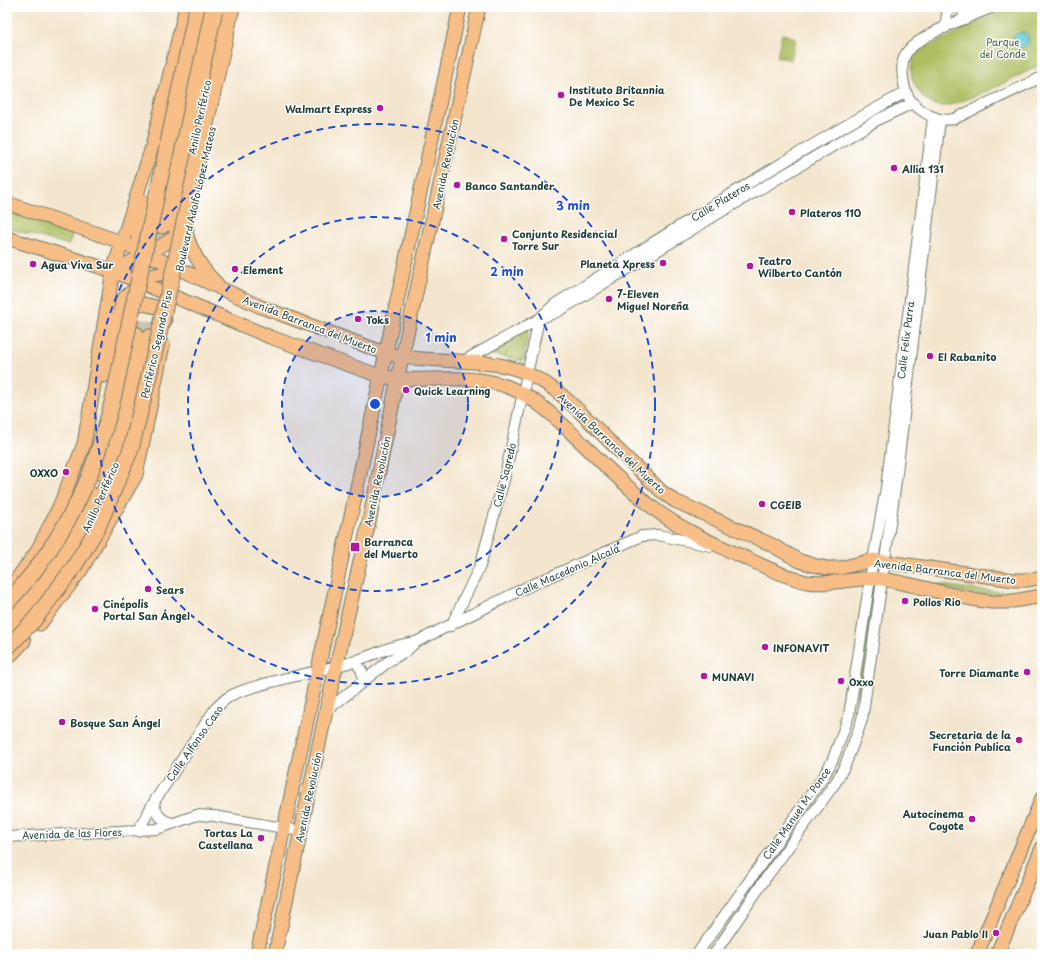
<svg xmlns="http://www.w3.org/2000/svg" width="1049" height="961" viewBox="0 0 1049 961" font-family="'Playpen Sans',sans-serif">
	<style>
		.grass { fill: url(#grass-tufts); stroke: #667e4a }
		.park { fill: #adbe61; stroke: #667e4a }
		.garden { fill: url(#garden-furrows); stroke: #667e4a }
		.water { fill: #54c2c9; stroke: #3a807e }
		.lines { fill: none; stroke-linecap: round; stroke-linejoin: round }
		.highway-tunnel { stroke: #c9c4af; stroke-width: 15; stroke-dasharray: 15 8; stroke-linecap: butt }
		.minor-casing { stroke: #6a786a; stroke-width: 12 }
		.major-casing { stroke: #6a786a; stroke-width: 15 }
		.highway-casing { stroke: #6a786a; stroke-width: 17 }
		.minor { stroke: #fff; stroke-width: 10 }
		.major { stroke: #f7be88; stroke-width: 13 }
		.highway { stroke: #f7be88; stroke-width: 15 }
		.highway-bridge-casing { stroke: #6a786a; stroke-width: 17; stroke-linecap: butt }
		.highway-bridge { stroke: #f7be88; stroke-width: 15 }
		.ring { fill: none; stroke: #1d4ed8; stroke-width: 2; stroke-dasharray: 7 5 }
		.poi-dot { fill: #b5179e; stroke: #fff; stroke-width: 1.5 }
		.labels { text-anchor: middle; dominant-baseline: central; stroke-width: 3; stroke-linejoin: round; paint-order: stroke }
		.park-label { font-size: 10px; fill: #4a6442; stroke: #fff }
		.poi-label { font-size: 10px; font-weight: bold; fill: #1f3d34; stroke: #fff; text-anchor: start }
		.street-label { font-size: 10px; fill: #1f3d34; stroke: #fff }
		.centre { fill: #1d4ed8; stroke: #fff; stroke-width: 2 }
		.ring-label { font-size: 12px; text-anchor: middle; font-weight: bold; fill: #1d4ed8; stroke: #fff; stroke-width: 3; stroke-linejoin: round; paint-order: stroke }
	</style>
	<defs>
		<pattern id="grass-tufts" width="24" height="20" patternUnits="userSpaceOnUse"><rect width="24" height="20" fill="#adbe61"/><path d="M3 7l-1-3M5 7V3M7 7l1-3M15 17l-1-3M17 17v-4M19 17l1-3" fill="none" stroke="#8c9c51"/></pattern>
		<pattern id="garden-furrows" width="10" height="10" patternUnits="userSpaceOnUse"><rect width="10" height="10" fill="#adbe61"/><path d="M-1 1l2-2M0 10L10 0M9 11l2-2" fill="none" stroke="#8c9c51"/></pattern>
	</defs>
	<rect width="100%" height="100%" fill="#fff"/>
	<filter id="ink" filterUnits="userSpaceOnUse"><feTurbulence type="fractalNoise" baseFrequency=".025" numOctaves="2"/><feDisplacementMap in="SourceGraphic" scale="8" xChannelSelector="R" yChannelSelector="G"/><feConvolveMatrix kernelMatrix="1 2 1 2 8 2 1 2 1" color-interpolation-filters="sRGB"/></filter>
	<filter id="wash" filterUnits="userSpaceOnUse"><feTurbulence type="fractalNoise" baseFrequency=".012" numOctaves="4" result="noise"/><feDisplacementMap in="SourceGraphic" scale="16" xChannelSelector="R" yChannelSelector="G"/><feGaussianBlur stdDeviation="0.9" result="paint"/><feColorMatrix in="noise" values="0 0 0 0 0 0 0 0 0 0 0 0 0 0 0 0 0 1.4 0 .05"/><feComposite in="paint" operator="in"/></filter>
	<g filter="url(#wash)">
		<rect width="100%" height="100%" fill="#f4e6ce"/>
		<!-- grass -->
		<path class="grass" d="M782,34L796,38L791,60L777,57Z
			M888,577L978,590L1019,593L1042,590L1035,596L978,595Z
			M865,596L871,597L862,712H856Z"/>
		<!-- park -->
		<path class="park" d="M1008,7H1030L1042,13V64C1022,74 958,108 939,106C929,105 921,96 916,87C909,74 910,65 917,52Z
			M7,210L72,235L69,245L7,228Z"/>
		<!-- garden -->
		<path class="garden" d="M529,327L523,361L490,354Z"/>
		<!-- water -->
		<path class="water" d="M1013 40a8 8 0 1 1 16 0a8 8 0 1 1-16 0Z"/>
	</g>
	<g filter="url(#ink)">
		<g class="lines">
			<!-- highway-tunnel -->
			<path class="highway-tunnel" d="M136,334L162,226
				M150,337L175,229"/>
			<defs>
				<path id="minor" d="M961,7L966,19
					M993,7C970,17 921,33 907,52C901,60 902,70 903,78C904,87 907,97 913,103C925,115 938,122 954,119L1042,77
					M945,28L948,7
					M542,316L555,304C671,232 786,157 906,92
					M465,360L539,319L559,311L716,215L879,119L913,103
					M451,626L480,566L504,480L539,319
					M355,661L362,671L363,681
					M326,711L389,661L406,651L416,642
					M154,802C155,814 163,823 175,823
					M138,831L154,802L215,709C223,701 229,695 239,692C277,678 317,673 355,661C376,654 395,644 416,642L529,586L642,536L658,535L711,546
					M7,837L157,829L197,815L214,816L301,831
					M697,954L824,776L833,759L849,715L873,560L886,488L933,118
					M714,954L768,875L836,782L846,763L862,720L895,489L940,120"/>
				<path id="major" d="M7,203L121,242L261,307L385,353C424,363 465,358 505,366C550,376 579,411 610,442C627,459 645,475 662,492L675,501L770,544L800,561L813,565L827,568H840L873,560L1014,580H1028L1042,577
					M186,233C192,253 201,269 217,284
					M7,238L113,271L270,337L380,376C422,385 467,371 508,387C539,399 560,422 583,444C606,467 631,491 657,511C684,531 719,546 750,560C768,568 787,578 807,582C832,586 857,576 882,579C919,585 955,598 992,602H1007L1042,596
					M140,257L137,231L142,201
					M113,271L158,248L187,229
					M125,300L161,308L165,321
					M104,376L123,299L150,276L179,270
					M7,592L36,553L60,505L84,444L113,271L152,147L186,7
					M40,624L81,570L136,475L163,345
					M7,659L24,641
					M257,954L460,7
					M275,954L326,711L369,522L402,357L479,7
					M977,954L1042,798
					M997,954L1042,848"/>
				<path id="highway" d="M162,226L211,7
					M175,227L223,7
					M100,472L112,440L136,334
					M7,617C40,580 72,540 91,495
					M7,634L29,612L67,561L91,522L122,445L150,337"/>
			</defs>
			<!-- minor casing -->
			<use href="#minor" class="minor-casing"/>
			<!-- major casing -->
			<use href="#major" class="major-casing"/>
			<!-- highway casing -->
			<use href="#highway" class="highway-casing"/>
			<!-- minor -->
			<use href="#minor" class="minor"/>
			<!-- major -->
			<use href="#major" class="major"/>
			<!-- highway -->
			<use href="#highway" class="highway"/>
			<defs>
				<path id="highway-bridge" d="M7,603C43,565 75,515 93,466C101,443 108,419 114,395L197,7
					M7,648L35,619L74,567L98,527L131,449L158,339L232,7"/>
			</defs>
			<!-- highway-bridge casing -->
			<use href="#highway-bridge" class="highway-bridge-casing"/>
			<!-- highway-bridge -->
			<use href="#highway-bridge" class="highway-bridge"/>
		</g>
	</g>
	<!-- distance rings -->
	<circle cx="375" cy="404" r="93" fill="#1d4ed8" fill-opacity=".12"/>
	<g class="ring">
		<circle cx="375" cy="404" r="93"/>
		<circle cx="375" cy="404" r="187"/>
		<circle cx="375" cy="404" r="280"/>
	</g>
	<!-- markers -->
	<g class="poi-dot">
		<circle cx="561" cy="95" r="4"/>
		<circle cx="380" cy="108" r="4"/>
		<circle cx="894" cy="168" r="4"/>
		<circle cx="457" cy="185" r="4"/>
		<circle cx="792" cy="212" r="4"/>
		<circle cx="504" cy="239" r="4"/>
		<circle cx="663" cy="263" r="4"/>
		<circle cx="33" cy="264" r="4"/>
		<circle cx="750" cy="266" r="4"/>
		<circle cx="235" cy="269" r="4"/>
		<circle cx="609" cy="299" r="4"/>
		<circle cx="358" cy="319" r="4"/>
		<circle cx="930" cy="356" r="4"/>
		<circle cx="406" cy="390" r="4"/>
		<circle cx="66" cy="472" r="4"/>
		<circle cx="762" cy="504" r="4"/>
		<rect x="350" y="542" width="10" height="10" rx="2"/>
		<circle cx="148" cy="589" r="4"/>
		<circle cx="905" cy="601" r="4"/>
		<circle cx="95" cy="609" r="4"/>
		<circle cx="765" cy="647" r="4"/>
		<circle cx="1027" cy="672" r="4"/>
		<circle cx="704" cy="676" r="4"/>
		<circle cx="841" cy="681" r="4"/>
		<circle cx="62" cy="722" r="4"/>
		<circle cx="1019" cy="740" r="4"/>
		<circle cx="972" cy="819" r="4"/>
		<circle cx="261" cy="838" r="4"/>
		<circle cx="996" cy="933" r="4"/>
	</g>
	<g class="labels">
		<!-- park labels -->
		<g class="park-label">
			<text x="1003" y="41">Parque<tspan x="1003" dy="12">del Conde</tspan></text>
		</g>
		<!-- poi labels -->
		<g class="poi-label">
			<text x="569" y="89">Instituto Britannia<tspan x="569" dy="12">De Mexico Sc</tspan></text>
			<text x="372" y="108" text-anchor="end">Walmart Express</text>
			<text x="902" y="168">Allia 131</text>
			<text x="465" y="185">Banco Santander</text>
			<text x="800" y="212">Plateros 110</text>
			<text x="512" y="233">Conjunto Residencial<tspan x="512" dy="12">Torre Sur</tspan></text>
			<text x="758" y="260">Teatro<tspan x="758" dy="12">Wilberto Cantón</tspan></text>
			<text x="655" y="263" text-anchor="end">Planeta Xpress</text>
			<text x="41" y="264">Agua Viva Sur</text>
			<text x="243" y="269">Element</text>
			<text x="617" y="293">7-Eleven<tspan x="617" dy="12">Miguel Noreña</tspan></text>
			<text x="366" y="319">Toks</text>
			<text x="938" y="356">El Rabanito</text>
			<text x="414" y="390">Quick Learning</text>
			<text x="58" y="472" text-anchor="end">OXXO</text>
			<text x="770" y="504">CGEIB</text>
			<text x="364" y="541">Barranca<tspan x="364" dy="12">del Muerto</tspan></text>
			<text x="156" y="589">Sears</text>
			<text x="913" y="601">Pollos Rio</text>
			<text x="103" y="603">Cinépolis<tspan x="103" dy="12">Portal San Ángel</tspan></text>
			<text x="773" y="647">INFONAVIT</text>
			<text x="1019" y="672" text-anchor="end">Torre Diamante</text>
			<text x="712" y="676">MUNAVI</text>
			<text x="849" y="681">Oxxo</text>
			<text x="70" y="722">Bosque San Ángel</text>
			<text x="1011" y="734" text-anchor="end">Secretaria de la<tspan x="1011" dy="12">Función Publica</tspan></text>
			<text x="964" y="813" text-anchor="end">Autocinema<tspan x="964" dy="12">Coyote</tspan></text>
			<text x="253" y="832" text-anchor="end">Tortas La<tspan x="253" dy="12">Castellana</tspan></text>
			<text x="988" y="933" text-anchor="end">Juan Pablo II</text>
		</g>
		<!-- street labels -->
		<g class="street-label">
			<text transform="translate(199 117) rotate(-78)">Anillo Periférico</text>
			<text transform="translate(445 164) rotate(-78)">Avenida Revolución</text>
			<text transform="translate(195 199) rotate(-77)">Boulevard Adolfo López Mateos</text>
			<text transform="translate(720 201) rotate(-31)">Calle Plateros</text>
			<text transform="translate(310 324) rotate(21)">Avenida Barranca del Muerto</text>
			<text transform="translate(905 340) rotate(-83)">Calle Felix Parra</text>
			<text transform="translate(156 344) rotate(-77)">Periférico Segundo Piso</text>
			<text transform="translate(612 443) rotate(43)">Avenida Barranca del Muerto</text>
			<text transform="translate(504 475) rotate(-76)">Calle Sagredo</text>
			<text transform="translate(377 481) rotate(-78)">Avenida Revolución</text>
			<text transform="translate(100 497) rotate(-66)">Anillo Periférico</text>
			<text transform="translate(567 570) rotate(-24)">Calle Macedonio Alcalá</text>
			<text transform="translate(945 571) rotate(7)">Avenida Barranca del Muerto</text>
			<text transform="translate(194 743) rotate(-55)">Calle Alfonso Caso</text>
			<text transform="translate(308 797) rotate(-78)">Avenida Revolución</text>
			<text transform="translate(796 813) rotate(-55)">Calle Manuel M. Ponce</text>
			<text transform="translate(72 833) rotate(-2)">Avenida de las Flores</text>
		</g>
	</g>
	<circle cx="375" cy="404" r="6" class="centre"/>
	<g class="ring-label">
		<text x="573" y="210">3 min</text>
		<text x="507" y="276">2 min</text>
		<text x="441" y="342">1 min</text>
	</g>
	<!-- margin -->
	<rect width="1049" height="961" fill="none" stroke="#fff" stroke-width="24"/>
</svg>
